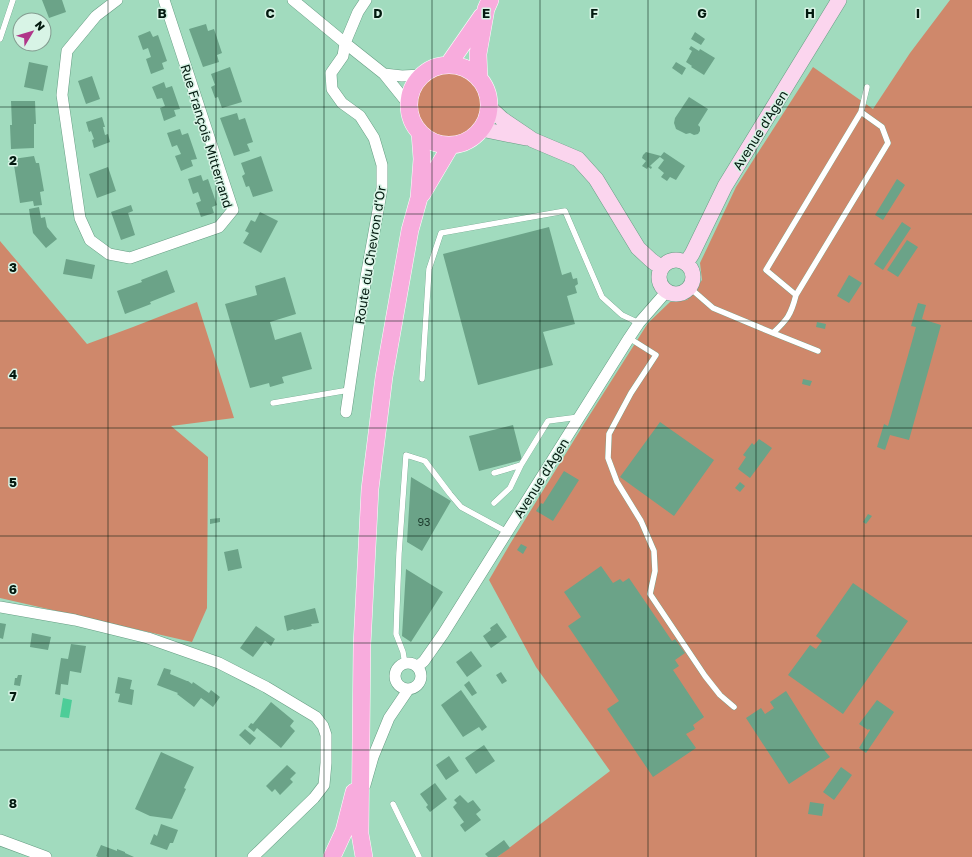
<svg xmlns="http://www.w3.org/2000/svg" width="972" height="857" viewBox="0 0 972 857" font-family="'Golos Text',sans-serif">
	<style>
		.green { fill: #cf886b }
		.water { fill: #4dcd98 }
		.building { fill: #6ba388 }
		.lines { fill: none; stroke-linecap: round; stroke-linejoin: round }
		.service-casing { stroke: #669d83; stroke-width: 6 }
		.minor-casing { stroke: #669d83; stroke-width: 12 }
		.secondary-casing { stroke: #669d83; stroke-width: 16 }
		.primary-casing { stroke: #fff; stroke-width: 18 }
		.service { stroke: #fff; stroke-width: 5.5 }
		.minor { stroke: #fff; stroke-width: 11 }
		.secondary { stroke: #fbd5ee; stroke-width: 15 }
		.primary { stroke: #f8acdd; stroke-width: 17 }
		.grid { fill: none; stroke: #03190f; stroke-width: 1; stroke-opacity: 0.55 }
		.labels { text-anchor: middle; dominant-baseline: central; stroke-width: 3; stroke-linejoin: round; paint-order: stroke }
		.number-label { font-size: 11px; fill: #1d3c2d }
		.street-label { font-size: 13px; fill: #03190f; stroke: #d8f4e6 }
		.grid-label { font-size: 13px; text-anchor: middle; font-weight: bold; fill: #03190f; stroke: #d8f4e6; stroke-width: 3; stroke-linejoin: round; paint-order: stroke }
	</style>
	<rect width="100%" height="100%" fill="#a1dbbe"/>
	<!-- green -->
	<path class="green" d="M950,0H972V857H497L610,771L536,667L489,580L510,544L584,424L648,323L670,302L687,300L702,280L700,263L736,187L813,67L873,109L910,53Z
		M417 105a32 32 0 1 1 64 0a32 32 0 1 1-64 0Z
		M0,241L87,344L133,327L197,302L234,418L171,426L208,457L207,608L192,642L0,598Z"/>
	<!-- water -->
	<path class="water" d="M63,698L72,700L69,718L60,717Z"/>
	<!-- building -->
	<path class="building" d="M42,0H62L66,12L49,18Z
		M206,24L208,31L214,29L222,53L217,55L219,62L203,67L189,29Z
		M150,31L153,37L158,35L167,61L162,63L164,69L151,74L146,59L151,57L148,48L143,50L138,36Z
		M695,32L705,39L701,45L691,39Z
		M691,46L699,51L700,49L715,58L704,75L691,67L692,66L686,62L692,51L689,49Z
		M29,62L48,66L43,91L24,87Z
		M676,62L686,68L682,75L672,68Z
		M230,67L242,102L222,108L218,97L215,98L211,87L215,85L211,74Z
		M92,76L100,99L86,104L78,81Z
		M164,82L166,88L172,86L180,109L174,110L176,116L164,121L160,108L165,106L162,98L157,99L152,87Z
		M689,97L708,109L698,125L700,127V131L698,134L694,135L690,133L686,134L676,129L674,123L675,118Z
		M11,101H35L36,124H34V148L11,149L10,125H12Z
		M237,113L239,120L245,118L253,142L247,144L250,151L234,156L220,118Z
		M102,117L105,127H103L105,135L108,134L110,142L94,148L92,140L94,139L91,131L89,132L86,122Z
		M180,129L182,135L188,133L197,159L191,160L193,166L181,171L175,156L181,154L177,145L172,147L167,133Z
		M646,152L661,156L652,164L650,166L652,167L651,169L648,167L647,169L642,166L646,161L642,158L643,155Z
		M664,152L685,166L676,180L670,177L667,181L661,177L664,173L658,168L664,160L660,157Z
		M34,156L36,163H39L44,191L40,192L42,205L34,206L33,201L20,203L13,159Z
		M261,156L273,191L253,197L249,186L246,187L242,176L245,174L241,163Z
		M108,167L116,191L97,198L89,174Z
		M201,175L203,181L208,179L217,205L212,207L214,213L201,217L196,203L201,201L198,192L193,194L188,179Z
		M897,179L905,185L883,220L875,215Z
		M131,205L133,211L128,213L135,235L121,240L111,212Z
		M39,207L41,218L45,217L47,227L57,239L46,248L33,233L30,216L29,209Z
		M260,212L278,221L261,253L243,243L249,233L245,231L251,220L255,222Z
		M902,222L911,228L883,270L874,264Z
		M549,227L562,275L571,272L573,279L577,278L578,284L575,286L577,293L567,296L575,324L543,332L553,365L478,385L443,254Z
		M907,240L918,247L898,277L887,270Z
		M66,259L95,265L92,279L63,274Z
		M167,270L175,292L150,302L151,304L125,314L117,291L142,282L141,280Z
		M849,275L862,283L849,303L837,296Z
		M285,277L296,314L270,322L275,340L301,332L312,369L282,377L284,383L270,387L269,383L250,388L225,304L257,295L255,286Z
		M918,303L926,305L922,319L941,325L909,440L890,435L885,450L877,447L884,424L888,426L916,327L911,326Z
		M817,322L826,324L825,329L816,327Z
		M803,379L812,381L810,386L802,384Z
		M660,422L714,460L674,516L620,477Z
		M513,425L522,460L479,471L469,436Z
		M759,439L772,448L750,478L738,469L746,457L743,455L752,443L754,445Z
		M564,471L579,480L553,521L536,511L541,503L543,504Z
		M411,477L451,501L422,551L407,542Z
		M740,482L745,486L740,492L735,488Z
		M868,514L872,516L866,524L863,522Z
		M220,518V522L210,524V519Z
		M521,544L527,547L523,554L517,550Z
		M238,549L242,568L228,571L224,552Z
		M601,566L613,583L620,579L623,582L629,578L672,641L675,639L685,653L675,660L679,666L673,670L704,717L693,725L695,729L686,734L696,748L653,777L607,709L619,701L568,626L581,617L564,592Z
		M406,569L443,592L411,642L402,636Z
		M853,583L908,621L843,714L788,675L810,645L816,649L822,641L816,636Z
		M315,608L319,623L311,624L312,626L294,630L293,629L287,631L284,616Z
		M0,623L6,624L3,639L0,638Z
		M497,623L507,637L491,648L483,636L491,630L490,628Z
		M256,626L275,639L271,646L265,641L253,657L240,648Z
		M32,633L51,637L48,650L30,647Z
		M71,644L86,646L81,673L70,671L68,685L61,684L60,695L55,694L61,658L68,659Z
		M471,651L482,666L467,677L456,662Z
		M164,668L171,670L170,674L187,681H188L192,684L193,682L209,693L211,690L220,697L213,707L201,698L194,707L177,694L178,693L157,685Z
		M501,672L507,681L502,684L496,675Z
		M18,675H22L20,686L14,685L15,678H17Z
		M118,677L132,680L130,689L134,690L132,705L118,702L120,694L115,693Z
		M469,681L477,693L472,696L464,685Z
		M461,690L487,727L482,731L479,727L463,737L441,705Z
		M786,691L820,745L830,757L789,784L746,718L761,708L765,714L774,708L770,702Z
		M877,700L894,712L866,753L859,748L870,730L869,729L868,730L859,724Z
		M271,702L294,721L290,726L295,731L281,748L257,728L254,732L248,727L251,723L253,724Z
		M245,729L256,738L250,745L239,735Z
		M484,745L495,761L476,774L465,758Z
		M161,752L194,767L184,788L186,789L172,819L150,816L135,809Z
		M449,756L459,771L446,780L436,765Z
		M287,765L296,773L290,779L293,782L280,795L275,789L272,792L266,786Z
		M841,767L852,775L834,800L823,792Z
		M435,783L447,799L430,812L426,807L428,805L420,794Z
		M460,795L468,803L473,800L481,810L476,814L481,820L465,832L460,825L464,822L453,807L457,803L454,800Z
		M810,802L824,804L822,816L808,814Z
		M161,824L178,830L173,843H170L167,850L150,844L154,834L157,836Z
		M504,840L510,848L497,857H488L485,854Z
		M101,845L117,851V849L125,852V853L134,857H98L96,856Z"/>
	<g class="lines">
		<defs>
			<path id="service" d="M0,39L13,0
				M861,112L867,87
				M690,288L713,308L773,333L818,351
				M773,333C787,320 791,315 796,295L888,143L882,127L861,112L766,270L796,295
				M629,338L656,355L631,393L609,434L608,458L617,482L641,521L654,551L655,571L650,594L705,676L720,695L734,707
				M422,379L429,269L441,233L565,211L602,297L622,315L639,323
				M273,403L349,390
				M494,473L521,465
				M494,503L510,488L521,465L548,421L579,417
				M405,664L403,652L396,634L399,553L406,455L425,461L450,494L461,507L507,532
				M393,804L419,857"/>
			<path id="minor" d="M117,0L96,16L67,51L62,95L80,218L90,240L109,254L130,258L219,227L233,210L164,0
				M293,0L345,43L343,56L331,73L332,89L342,103L360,116L374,138L382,165V188L366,277L346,412
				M366,0L358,12L345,43L384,74L409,105
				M384,74L402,76L422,75
				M0,607L75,620L148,638L219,663L266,687L316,717L323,726L326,735V763L324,785L314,798L253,857
				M395 676a13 13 0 1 1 26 0a13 13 0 1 1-26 0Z
				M417,667L424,661L443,634L629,338L639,323L667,291
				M365,785L373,757L389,718L408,690
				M0,840L46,857"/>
			<path id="secondary" d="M489,107L502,119L533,140L578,159L596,179L638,248L652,261L662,268
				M481,129L526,138
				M659 277a17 17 0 1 1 34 0a17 17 0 1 1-34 0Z
				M686,263L692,254L725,186L839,0"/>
			<path id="primary" d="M448,65L482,16
				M409 105a40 40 0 1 1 80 0a40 40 0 1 1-80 0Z
				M479,79L478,54L486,9L490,0
				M422,194L451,145
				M332,857L344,831L354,792
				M364,857L360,834L362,645L370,489L384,377L410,230L419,198L422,159L420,133"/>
		</defs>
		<!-- service casing -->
		<use href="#service" class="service-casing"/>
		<!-- minor casing -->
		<use href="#minor" class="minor-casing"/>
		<!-- secondary casing -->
		<use href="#secondary" class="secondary-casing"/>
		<!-- primary casing -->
		<use href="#primary" class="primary-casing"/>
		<!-- service -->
		<use href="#service" class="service"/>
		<!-- minor -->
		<use href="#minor" class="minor"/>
		<!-- secondary -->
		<use href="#secondary" class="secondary"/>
		<!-- primary -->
		<use href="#primary" class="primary"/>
	</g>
	<!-- grid -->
	<path class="grid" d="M108,0V857M216,0V857M324,0V857M432,0V857M540,0V857M648,0V857M756,0V857M864,0V857M0,107H972M0,214H972M0,321H972M0,428H972M0,536H972M0,643H972M0,750H972"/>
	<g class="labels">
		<!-- number labels -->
		<g class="number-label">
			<text x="424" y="521">93</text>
		</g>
		<!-- street labels -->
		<g class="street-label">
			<text transform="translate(760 130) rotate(-58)">Avenue d'Agen</text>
			<text transform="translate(207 136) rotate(73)">Rue François Mitterrand</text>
			<text transform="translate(370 255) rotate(-81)">Route du Chevron d'Or</text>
			<text transform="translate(541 478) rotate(-58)">Avenue d'Agen</text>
		</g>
	</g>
	<g class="grid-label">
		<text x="162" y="18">B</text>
		<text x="270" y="18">C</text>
		<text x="378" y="18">D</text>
		<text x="486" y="18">E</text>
		<text x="594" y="18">F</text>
		<text x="702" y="18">G</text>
		<text x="810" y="18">H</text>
		<text x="918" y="18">I</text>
		<text x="13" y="165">2</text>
		<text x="13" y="272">3</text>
		<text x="13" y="379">4</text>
		<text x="13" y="487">5</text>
		<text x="13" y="594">6</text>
		<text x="13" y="701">7</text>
		<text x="13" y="808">8</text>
	</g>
	<!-- north arrow -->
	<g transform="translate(32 32) rotate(52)"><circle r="19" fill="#d8f4e6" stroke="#839c90"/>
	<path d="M0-3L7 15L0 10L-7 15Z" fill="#b03689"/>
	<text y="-6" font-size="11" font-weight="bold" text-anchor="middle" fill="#03190f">N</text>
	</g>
</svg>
